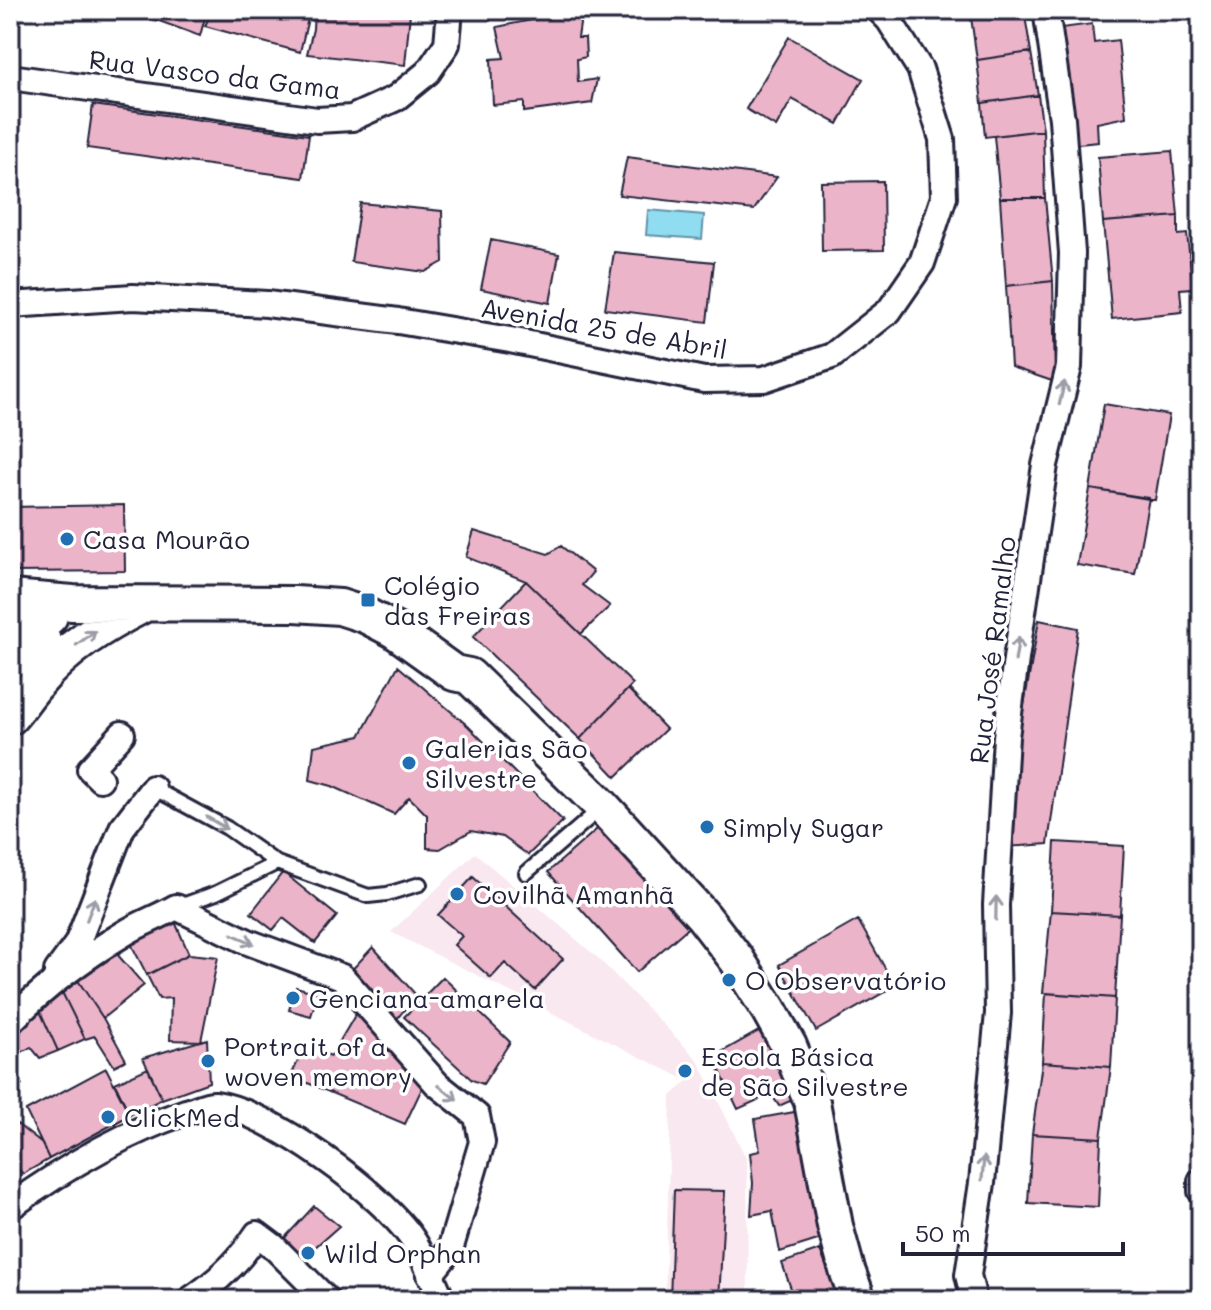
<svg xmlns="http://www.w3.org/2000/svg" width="1211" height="1310" viewBox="0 0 1211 1310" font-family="Mali,sans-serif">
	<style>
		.built { fill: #f9e8ef }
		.water { fill: #90dcf0; stroke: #6492a8; stroke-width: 2 }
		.building { fill: #ebb4c9; stroke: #22223b; stroke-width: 2 }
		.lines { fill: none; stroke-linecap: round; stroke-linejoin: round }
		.service-casing { stroke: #22223b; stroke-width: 18 }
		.minor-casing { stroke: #22223b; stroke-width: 30 }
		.secondary-casing { stroke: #22223b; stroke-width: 40 }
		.service { stroke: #fff; stroke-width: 12 }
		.minor { stroke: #fff; stroke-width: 24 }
		.secondary { stroke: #fff; stroke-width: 34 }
		.oneway { stroke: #9c9ca7 }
		.poi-dot { fill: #1f6fb2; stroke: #fff; stroke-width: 3 }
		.labels { text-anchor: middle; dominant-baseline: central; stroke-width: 7; stroke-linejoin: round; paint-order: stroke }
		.street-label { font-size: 26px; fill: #22223b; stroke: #fff }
		.poi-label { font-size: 26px; fill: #22223b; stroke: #fff; text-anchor: start }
	</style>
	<rect width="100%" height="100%" fill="#fff"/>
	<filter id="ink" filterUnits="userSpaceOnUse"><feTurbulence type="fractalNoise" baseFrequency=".0125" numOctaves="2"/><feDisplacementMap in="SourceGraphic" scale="16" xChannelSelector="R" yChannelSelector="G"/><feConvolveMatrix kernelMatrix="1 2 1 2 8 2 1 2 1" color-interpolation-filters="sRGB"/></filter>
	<g filter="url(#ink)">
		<!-- built -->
		<path class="built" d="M475,853L599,959L698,1060L747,1160L748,1295L751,1300H665L671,1096L688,1081L391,932Z"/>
		<!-- water -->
		<path class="water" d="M648,210L704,215L702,239L646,235Z"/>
		<!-- building -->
		<path class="building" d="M129,10H207L200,36Z
			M212,10H310L300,52L205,26Z
			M314,10H382L410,13L405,65L307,54L313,29Z
			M582,10L578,38H585L586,57L577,59L578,82L597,79L592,103L524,112V102L493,105L491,59L504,58L497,27Z
			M970,10H1024L1031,52L977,60Z
			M1088,10H1154L1088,17Z
			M1092,24L1094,43L1118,40L1126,117L1097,123L1098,142L1069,145L1061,28Z
			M789,37L863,79L838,124L792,99L776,127L746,109Z
			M1031,52L1038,95L982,103L977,60Z
			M1038,95L1043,130L985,137L982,103Z
			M93,105L309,135L303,178L87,148Z
			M1043,130L1045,198H1000L994,136Z
			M1172,151L1178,216L1103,222L1098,157Z
			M627,157L777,177L754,210L619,195Z
			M883,181L884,250L822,251L821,182Z
			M1000,198H1045L1053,281L1006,286Z
			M360,203L442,211L443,262L425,272L351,262Z
			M1178,216V235L1187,234L1193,288L1180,289L1182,312L1112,319L1103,222Z
			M491,240L559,254L550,303L481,289Z
			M614,252L714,262L707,322L605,309Z
			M1053,281L1055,382L1011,367L1006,286Z
			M1104,404L1169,415L1155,500L1090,489Z
			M1090,489L1149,498L1135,574L1077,565Z
			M124,505L125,571L10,572V507Z
			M474,531L548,554L561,546L593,572L582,585L610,606L581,634L526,581L466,557Z
			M526,581L633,684L580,739L473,637Z
			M1039,620L1078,628L1048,844L1006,847L1008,796Z
			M398,666L468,726L563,821L528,855L503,837L471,831L440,849L427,848V815L409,797L394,814L332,786L310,780L314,746L360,736Z
			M628,689L666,729L616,777L580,739Z
			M604,823L691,925L637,972L548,872Z
			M1055,842L1124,846L1120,915L1051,911Z
			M283,872L337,916L315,943L283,918L273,930L251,913Z
			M473,877L563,959L535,990L505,963L491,978L454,945L462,936L438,915Z
			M1051,911L1120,915L1115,998L1043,993Z
			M173,917L189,954L147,975L129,940Z
			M858,920L895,986L816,1031L779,965Z
			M110,946L144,985L103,1018L75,976Z
			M373,947L416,995L392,1025L347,975Z
			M189,954L218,957L201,1041L170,1040L171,998L159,999L147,975Z
			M75,976L103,1018L126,1060L114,1066L95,1036L85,1039L59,986Z
			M443,977L510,1042L483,1084L472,1080L404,1017Z
			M59,986L85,1039L58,1051L35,1000Z
			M296,987L318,993L311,1016L289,1010Z
			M1046,993L1115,998L1111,1067L1042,1062Z
			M35,1000L58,1051L40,1058L31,1047L15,1056L10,1051V1028Z
			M361,1005L425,1082L405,1124L291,1076L305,1046L331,1056Z
			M766,1027L801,1096L779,1106L771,1094L738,1109L713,1057Z
			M207,1039L209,1082L162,1099L143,1058Z
			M1042,1062L1111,1067L1101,1138L1032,1134Z
			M106,1068L130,1115L49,1159L26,1111Z
			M148,1068L162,1099L130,1115L115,1083Z
			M10,1071L22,1085L10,1090Z
			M800,1111L824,1238L780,1252L772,1211L751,1215L753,1183L750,1153L760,1151L755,1119Z
			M17,1124L42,1144L49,1159L23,1174L10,1161V1129Z
			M1032,1134L1101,1138L1098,1207L1028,1203Z
			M10,1161L23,1174L10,1184Z
			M674,1190L725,1191L719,1300H670Z
			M314,1206L339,1226L297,1263L280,1243Z
			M820,1250L839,1300H795L782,1263Z"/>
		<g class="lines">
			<defs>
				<path id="service" d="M153,788L227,828L277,863L368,896L387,894L420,884
					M526,873L600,809
					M177,907L216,893L277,863"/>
				<path id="minor" d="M10,77L317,120L352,118L396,98L428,72L447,44L450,10
					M10,305L133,297L267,304L398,321L510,340L704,380L764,379L832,356L889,311L922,263L944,197L942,139L920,69L889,20L879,10
					M100,779L90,769L122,734
					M57,971L77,944L122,828L153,788
					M10,1022C44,987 83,958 125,933C141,923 159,917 176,907L248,942L342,977L437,1084L477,1116L482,1142L450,1250L430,1275
					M1201,1181V1191
					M10,1207C64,1168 123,1133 186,1112C195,1110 207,1103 215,1104C270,1111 383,1194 413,1240C425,1258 433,1280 442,1300
					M190,1300C217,1282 239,1262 257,1234L273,1246L327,1300
					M974,1300L968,1275L982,1183L998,1013L996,905L1006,737L1016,659L1045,465L1069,367L1072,253L1062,119L1046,10"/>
				<path id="secondary" d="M10,598L73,603L295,604L340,607L365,615L394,630L454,673L469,676L603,807L703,916L737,960L769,1010L789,1046L812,1102L835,1226L847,1270L858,1300
					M10,607C26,612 42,626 43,644C43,657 38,672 36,684
					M10,660L23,640L50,616
					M10,717C20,706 28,693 38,682C66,648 102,626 141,606"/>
			</defs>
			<!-- service casing -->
			<use href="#service" class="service-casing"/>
			<!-- minor casing -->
			<use href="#minor" class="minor-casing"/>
			<!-- secondary casing -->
			<use href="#secondary" class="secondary-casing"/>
			<!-- service -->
			<use href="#service" class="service"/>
			<!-- minor -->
			<use href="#minor" class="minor"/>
			<!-- secondary -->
			<use href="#secondary" class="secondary"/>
		</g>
		<!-- one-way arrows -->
		<defs><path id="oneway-shaft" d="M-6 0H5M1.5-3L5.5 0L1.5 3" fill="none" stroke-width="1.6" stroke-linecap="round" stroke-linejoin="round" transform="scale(2)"/></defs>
		<g class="oneway">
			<use href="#oneway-shaft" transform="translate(1062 393) rotate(-77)"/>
			<use href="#oneway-shaft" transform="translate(86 638) rotate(-36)"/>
			<use href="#oneway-shaft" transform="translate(1017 649) rotate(-81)"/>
			<use href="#oneway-shaft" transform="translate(217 823) rotate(30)"/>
			<use href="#oneway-shaft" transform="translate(996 908) rotate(-89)"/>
			<use href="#oneway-shaft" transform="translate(91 909) rotate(-69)"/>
			<use href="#oneway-shaft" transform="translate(243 939) rotate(24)"/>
			<use href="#oneway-shaft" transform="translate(448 1093) rotate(39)"/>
			<use href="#oneway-shaft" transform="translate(983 1168) rotate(-85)"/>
		</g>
	</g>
	<!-- markers -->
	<g class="poi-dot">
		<circle cx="67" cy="539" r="8"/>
		<rect x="360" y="592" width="16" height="16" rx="4"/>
		<circle cx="409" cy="763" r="8"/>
		<circle cx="707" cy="827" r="8"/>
		<circle cx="457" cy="894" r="8"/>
		<circle cx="729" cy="980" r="8"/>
		<circle cx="293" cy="998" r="8"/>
		<circle cx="208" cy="1061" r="8"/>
		<circle cx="685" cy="1071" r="8"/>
		<circle cx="108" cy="1117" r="8"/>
		<circle cx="308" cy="1253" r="8"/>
	</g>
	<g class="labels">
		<!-- street labels -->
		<g class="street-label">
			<text transform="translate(215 74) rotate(7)">Rua Vasco da Gama</text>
			<text transform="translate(604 328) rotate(10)">Avenida 25 de Abril</text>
			<text transform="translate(992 650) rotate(-83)">Rua José Ramalho</text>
		</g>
		<!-- poi labels -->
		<g class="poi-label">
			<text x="83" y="539">Casa Mourão</text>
			<text x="384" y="585">Colégio<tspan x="384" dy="30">das Freiras</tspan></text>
			<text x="425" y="748">Galerias São<tspan x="425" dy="30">Silvestre</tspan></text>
			<text x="723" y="827">Simply Sugar</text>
			<text x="473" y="894">Covilhã Amanhã</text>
			<text x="745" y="980">O Observatório</text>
			<text x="309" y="998">Genciana-amarela</text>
			<text x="224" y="1046">Portrait of a<tspan x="224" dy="30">woven memory</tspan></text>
			<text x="701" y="1056">Escola Básica<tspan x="701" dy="30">de São Silvestre</tspan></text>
			<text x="124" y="1117">ClickMed</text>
			<text x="324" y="1253">Wild Orphan</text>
		</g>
	</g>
	<!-- margin -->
	<rect width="1211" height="1310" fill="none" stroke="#fff" stroke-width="40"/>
	<rect x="20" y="20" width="1171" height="1270" fill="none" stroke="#22223b" stroke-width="3" filter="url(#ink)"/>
	<!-- scale -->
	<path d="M903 1242v12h220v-12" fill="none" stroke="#22223b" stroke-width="4"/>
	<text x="915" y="1242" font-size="24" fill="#22223b" stroke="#ffffff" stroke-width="6" paint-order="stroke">50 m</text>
</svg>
